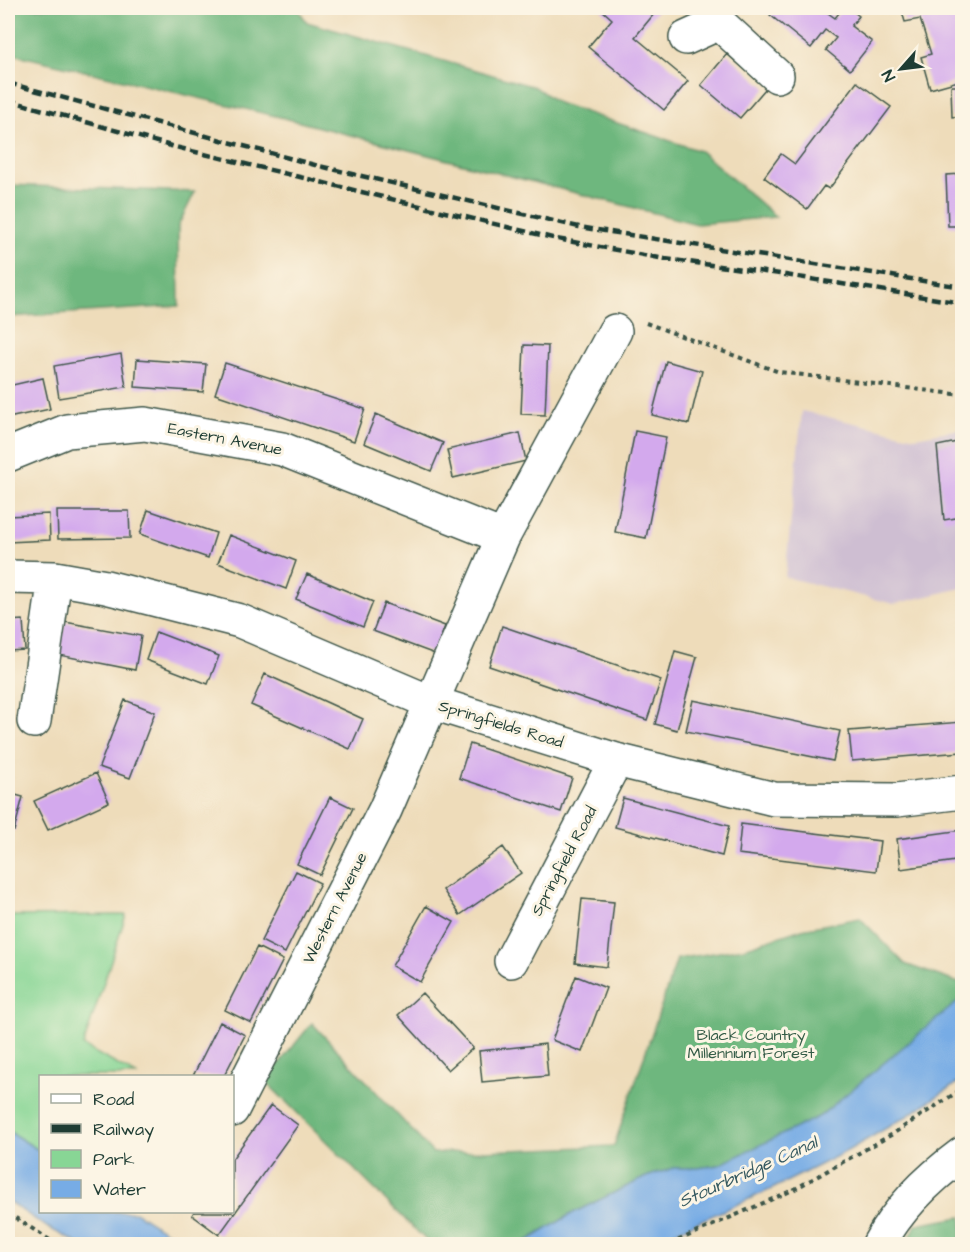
<svg xmlns="http://www.w3.org/2000/svg" width="970" height="1252" viewBox="0 0 970 1252" font-family="'Architects Daughter',sans-serif">
	<style>
		.industrial { fill: #cebed2 }
		.green { fill: #88d695; stroke: #548a64; stroke-width: 1.5 }
		.forest { fill: #6eb77e; stroke: #467a59; stroke-width: 1.5 }
		.water { fill: #77ace5; stroke: #4b748c; stroke-width: 1.5 }
		.building { fill: #d3a9ed }
		.lines { fill: none; stroke-linecap: round; stroke-linejoin: round }
		.street-casing { stroke: #3e5548; stroke-width: 36 }
		.path { stroke: #3e5548; stroke-width: 4; stroke-dasharray: 4.5 4.5; stroke-linecap: butt }
		.street { stroke: #fff; stroke-width: 33 }
		.rail { stroke: #1f3d34; stroke-width: 4.5; stroke-dasharray: 9 4.5; stroke-linecap: butt }
		.labels { text-anchor: middle; dominant-baseline: central; stroke-width: 6; stroke-linejoin: round; paint-order: stroke }
		.street-label { font-size: 16px; fill: #1f3d34; stroke: #fcf5e5 }
		.park-label { font-size: 16px; fill: #345c47; stroke: #fcf5e5 }
		.water-label { font-size: 18px; font-style: italic; fill: #355960; stroke: #fcf5e5 }
	</style>
	<rect width="100%" height="100%" fill="#fcf5e5"/>
	<filter id="ink" filterUnits="userSpaceOnUse"><feTurbulence type="fractalNoise" baseFrequency=".0167" numOctaves="2"/><feDisplacementMap in="SourceGraphic" scale="12" xChannelSelector="R" yChannelSelector="G"/><feConvolveMatrix kernelMatrix="1 2 1 2 8 2 1 2 1" color-interpolation-filters="sRGB"/></filter>
	<filter id="wash" filterUnits="userSpaceOnUse"><feTurbulence type="fractalNoise" baseFrequency=".008" numOctaves="4" result="noise"/><feDisplacementMap in="SourceGraphic" scale="24" xChannelSelector="R" yChannelSelector="G"/><feGaussianBlur stdDeviation="1.35" result="paint"/><feColorMatrix in="noise" values="0 0 0 0 0 0 0 0 0 0 0 0 0 0 0 0 0 1.4 0 .05"/><feComposite in="paint" operator="in"/></filter>
	<g filter="url(#wash)">
		<rect width="100%" height="100%" fill="#eedcba"/>
		<!-- industrial -->
		<path class="industrial" d="M802,411L915,437L962,429V588L894,604L785,577Z"/>
		<!-- green -->
		<path class="green" d="M126,915L83,1046L138,1076H40V1151L8,1131V916Z"/>
		<!-- forest -->
		<path class="forest" d="M8,8H297L307,22L535,87L558,103L700,151L776,217L697,224L284,118L8,53Z
			M8,185L195,192L178,226L179,306L8,317Z
			M860,918L905,964L962,984V998L850,1093L820,1116L802,1127L719,1165L698,1168H674L646,1177L573,1213L522,1244H430L265,1081L312,1023L433,1153L614,1146L677,959L744,948L802,929Z
			M962,1217V1235L959,1244H907L916,1225Z"/>
		<!-- water -->
		<path class="water" d="M962,998V1080L907,1116L849,1150L774,1188L648,1244H522L573,1213L646,1177L674,1168H698L719,1165L820,1116Z
			M8,1131L40,1151V1212H135L185,1244H79L47,1227L8,1201Z"/>
		<g id="blocks">
			<!-- building -->
			<path class="building" d="M602,8H659L635,37L688,81L664,110L588,47L612,19L601,9Z
				M776,8H821L835,18L843,8H849L859,16L851,26L872,42L850,70L826,50L836,38L825,30L811,48L770,15Z
				M901,8H940L941,13L961,8L962,14V80L930,89L921,57L931,54L920,19L905,22Z
				M727,54L766,88L740,118L701,85Z
				M857,82L891,107L829,189L824,186L807,209L764,177L781,154L795,164Z
				M951,86H962V130H961L960,116L952,117Z
				M962,174V226H948L946,175Z
				M524,345L548,346L545,415L521,414Z
				M121,354L126,387L59,398L54,366Z
				M137,359L206,364L203,392L135,387Z
				M666,361L702,371L689,424L652,415Z
				M225,363L365,409L354,441L215,394Z
				M43,378L50,409L8,418V386Z
				M376,414L443,443L431,471L364,443Z
				M635,431L666,437L646,538L615,532Z
				M520,433L526,461L453,478L447,450Z
				M962,441V517L944,520L937,446Z
				M148,510L216,533L208,558L140,534Z
				M57,511H129L130,538L58,539Z
				M49,514L50,540L8,542V516Z
				M229,535L296,561L286,589L218,563Z
				M307,574L373,602L363,627L296,599Z
				M384,603L445,626L435,654L373,631Z
				M23,620L25,650L8,651V621Z
				M65,622L141,636L135,670L59,655Z
				M502,626L661,680L647,720L489,666Z
				M156,632L219,656L208,684L146,660Z
				M675,651L697,657L677,730L655,724Z
				M265,674L363,719L350,749L251,705Z
				M125,700L155,712L130,778L99,767Z
				M693,700L840,731L833,761L686,731Z
				M962,722V752L852,761L849,731Z
				M470,744L572,778L561,812L459,778Z
				M96,773L109,802L48,830L34,801Z
				M8,793L23,797L14,831L8,829Z
				M330,797L353,808L320,875L297,864Z
				M623,798L729,826L722,856L615,827Z
				M741,824L880,841L876,871L738,854Z
				M962,830V860L901,869L897,839Z
				M503,847L521,873L460,915L443,890Z
				M296,871L320,883L285,953L261,941Z
				M582,899L614,902L607,967L575,963Z
				M426,906L454,922L420,982L392,966Z
				M257,947L283,960L251,1023L225,1010Z
				M576,976L606,988L582,1052L552,1040Z
				M422,993L473,1048L448,1070L398,1015Z
				M220,1022L245,1035L224,1076H193Z
				M545,1044L548,1076L482,1082L479,1051Z
				M271,1105L298,1125L219,1235L192,1215L194,1212H232V1159Z"/>
		</g>
	</g>
	<g filter="url(#ink)">
		<use href="#blocks" fill-opacity="0" stroke="#3e5548" stroke-width="1.5"/>
		<g class="lines">
			<defs>
				<path id="street" d="M686,38L719,23L777,76
					M8,455L67,431L145,424L282,449L503,537
					M8,577L55,578L106,587L240,621L430,702L616,760L774,799L897,800L962,792
					M34,721L55,578
					M511,961L616,760
					M232,1110L385,810L503,537L615,331
					M879,1244C899,1207 928,1179 962,1154"/>
			</defs>
			<!-- street casing -->
			<use href="#street" class="street-casing"/>
			<!-- path -->
			<path class="path" d="M646,323L779,372L962,395
				M8,1213L56,1244
				M670,1244L793,1190L891,1135L962,1089"/>
			<!-- street -->
			<use href="#street" class="street"/>
			<!-- rail -->
			<path class="rail" d="M8,83L315,165L579,227L962,287
				M8,100L171,146L557,239L665,259L773,273L962,303"/>
		</g>
	</g>
	<g class="labels">
		<!-- street labels -->
		<g class="street-label">
			<text transform="translate(225 439) rotate(11)">Eastern Avenue</text>
			<text transform="translate(501 724) rotate(17)">Springfields Road</text>
			<text transform="translate(564 861) rotate(-62)">Springfield Road</text>
			<text transform="translate(335 908) rotate(-63)">Western Avenue</text>
		</g>
		<!-- park labels -->
		<g class="park-label">
			<text x="751" y="1035">Black Country<tspan x="751" dy="18">Millennium Forest</tspan></text>
		</g>
		<!-- water labels -->
		<g class="water-label">
			<text transform="translate(748 1172) rotate(-24)">Stourbridge Canal</text>
		</g>
	</g>
	<!-- margin -->
	<rect width="970" height="1252" fill="none" stroke="#fcf5e5" stroke-width="30"/>
	<!-- legend -->
	<rect x="39" y="1075" width="195" height="138" fill="#fcf5e5" stroke="#a4ab9e" stroke-width="1.5"/>
	<rect x="51" y="1094" width="30" height="9" fill="#ffffff" stroke="#a4ab9e" stroke-width="1.5"/>
	<text x="93" y="1105" font-size="18" fill="#1f3d34">Road</text>
	<rect x="51" y="1124" width="30" height="9" fill="#1f3d34" stroke="#a4ab9e" stroke-width="1.5"/>
	<text x="93" y="1135" font-size="18" fill="#1f3d34">Railway</text>
	<rect x="51" y="1150" width="30" height="18" fill="#88d695" stroke="#a4ab9e" stroke-width="1.5"/>
	<text x="93" y="1165" font-size="18" fill="#1f3d34">Park</text>
	<rect x="51" y="1180" width="30" height="18" fill="#77ace5" stroke="#a4ab9e" stroke-width="1.5"/>
	<text x="93" y="1195" font-size="18" fill="#1f3d34">Water</text>
	<!-- north arrow -->
	<g transform="translate(901 69) rotate(242)" stroke="#fcf5e5" stroke-width="4.5" paint-order="stroke">
	<path d="M0-4.5L10 22L0 15L-10 22Z" fill="#1f3d34"/>
	<text y="-9" font-size="16" font-weight="bold" text-anchor="middle" fill="#1f3d34">N</text>
	</g>
</svg>
